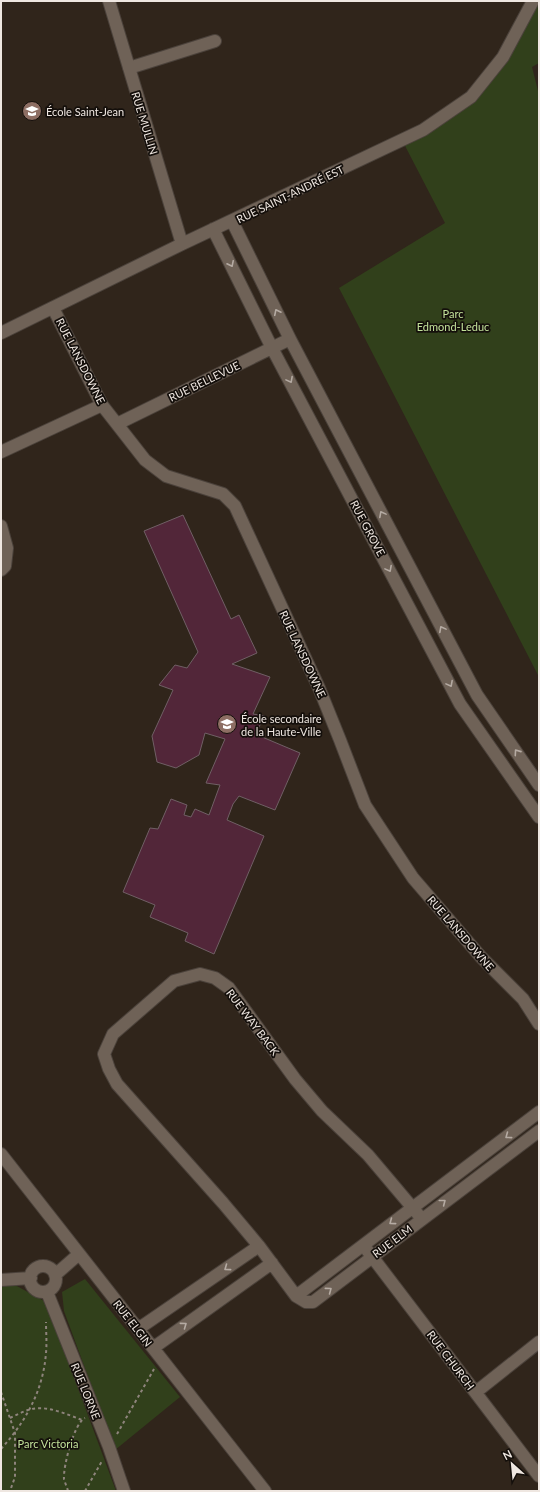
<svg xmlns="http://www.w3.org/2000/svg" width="540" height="1492" viewBox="0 0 540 1492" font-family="Lato,sans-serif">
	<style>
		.park { fill: #31401b }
		.building { fill: #522639; stroke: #705f65 }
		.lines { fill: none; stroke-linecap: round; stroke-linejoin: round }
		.street-casing { stroke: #4b423b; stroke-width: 14 }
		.path { stroke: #8e847c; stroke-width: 2; stroke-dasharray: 3 3; stroke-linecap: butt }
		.street { stroke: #6f6257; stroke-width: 12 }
		.oneway { stroke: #b5aba3 }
		.labels { text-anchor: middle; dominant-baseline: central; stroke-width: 3.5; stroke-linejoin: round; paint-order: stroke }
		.poi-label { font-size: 11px; fill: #efe7e1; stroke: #140f0b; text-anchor: start }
		.street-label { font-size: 11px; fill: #efe7e1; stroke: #140f0b }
		.park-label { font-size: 11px; fill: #c2e19a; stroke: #140f0b }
	</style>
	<rect width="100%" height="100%" fill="#30251b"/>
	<!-- park -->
	<path class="park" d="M533,1H539V63L532,67L539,95V677L339,288L445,223L402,140L471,97Z
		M4,1279L46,1302L116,1491H1V1280Z
		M85,1279L180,1397L115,1450L64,1311L62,1292Z"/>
	<!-- building -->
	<path class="building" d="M183,515L231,619L239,615L257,653L232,664L270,677L253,714L265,716L255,734L300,753L275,810L239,796L233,804L227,820L264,836L214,954L185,941L188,933L150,917L155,905L123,892L150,828L158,829L171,799L187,805L184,815L191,817L195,809L209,815L220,785L206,783L225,739L205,733L199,755L176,768L157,762L152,736L173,690L159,685L175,665L187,668L198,652L144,531Z"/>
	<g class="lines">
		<defs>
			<path id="street" d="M109,1L182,244
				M129,68L215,41
				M232,221L290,339L477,695L539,785
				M213,229L272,348L460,704L539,817
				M53,308L102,405L145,460L166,476L223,494L235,506L319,688L340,740L365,805L413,878L481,957L523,999L539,1024
				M1,333L182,244L423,130L471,97L503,57L533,1
				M117,424L290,339
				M1,452L102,405
				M1,526L7,548L5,566L1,570
				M1,1154L265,1491
				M422,1219L368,1155L322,1111L295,1079L229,988L215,978L200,974L174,981L113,1034L104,1054L109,1069L117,1084L223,1203L259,1246L296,1296L306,1302H313L539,1131
				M367,1250L539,1476
				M30 1279a13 13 0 1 1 26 0a13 13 0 1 1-26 0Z
				M55,1275L79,1254
				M1,1280L31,1278
				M47,1292L109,1447L124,1491
				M296,1296L539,1112
				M138,1329L259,1246
				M153,1348L272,1263
				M476,1392L539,1342"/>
		</defs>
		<!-- street casing -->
		<use href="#street" class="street-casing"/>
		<!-- path -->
		<path class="path" d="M1,1392L15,1433V1477L10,1491
			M10,1418C16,1415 22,1412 28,1410C45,1404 66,1414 82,1420
			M117,1434L154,1369
			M1,1449C26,1421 43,1391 46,1353C47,1343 46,1332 46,1322
			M68,1491C67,1487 65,1483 64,1479C63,1467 74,1423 85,1418
			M85,1491L102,1461"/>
		<!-- street -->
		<use href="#street" class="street"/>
	</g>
	<!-- one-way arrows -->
	<defs><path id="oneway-chevron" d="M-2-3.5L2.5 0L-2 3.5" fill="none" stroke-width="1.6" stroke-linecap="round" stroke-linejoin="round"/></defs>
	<g class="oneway">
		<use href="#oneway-chevron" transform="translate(231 264) rotate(64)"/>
		<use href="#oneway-chevron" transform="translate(277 312) rotate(-116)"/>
		<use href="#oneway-chevron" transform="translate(290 380) rotate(62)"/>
		<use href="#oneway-chevron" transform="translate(382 514) rotate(-118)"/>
		<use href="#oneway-chevron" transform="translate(389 569) rotate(62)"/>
		<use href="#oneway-chevron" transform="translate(442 629) rotate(-118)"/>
		<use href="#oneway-chevron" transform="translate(450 684) rotate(62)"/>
		<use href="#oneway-chevron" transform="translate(517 752) rotate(-125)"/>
		<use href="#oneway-chevron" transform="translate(508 1136) rotate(143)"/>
		<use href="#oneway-chevron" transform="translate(443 1202) rotate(-38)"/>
		<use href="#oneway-chevron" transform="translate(392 1222) rotate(143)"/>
		<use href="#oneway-chevron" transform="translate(227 1268) rotate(144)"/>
		<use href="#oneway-chevron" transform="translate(329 1290) rotate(-37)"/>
		<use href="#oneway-chevron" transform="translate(184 1325) rotate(-36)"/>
	</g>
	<!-- icons -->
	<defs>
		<symbol id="school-disc" viewBox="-11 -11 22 22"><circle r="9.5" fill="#8d6e63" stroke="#140f0b"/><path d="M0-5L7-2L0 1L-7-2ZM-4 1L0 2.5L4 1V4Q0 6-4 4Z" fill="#fff"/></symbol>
	</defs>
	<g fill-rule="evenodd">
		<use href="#school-disc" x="21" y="100" width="22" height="22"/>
		<use href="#school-disc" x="216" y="713" width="22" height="22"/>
	</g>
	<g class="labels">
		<!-- poi labels -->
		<g class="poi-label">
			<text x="46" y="111">École Saint-Jean</text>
			<text x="241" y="718">École secondaire<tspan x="241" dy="13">de la Haute-Ville</tspan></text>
		</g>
		<!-- street labels -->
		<g class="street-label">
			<text transform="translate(145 123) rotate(73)">RUE MULLIN</text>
			<text transform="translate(290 194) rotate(-26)">RUE SAINT-ANDRÉ EST</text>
			<text transform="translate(81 361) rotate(63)">RUE LANSDOWNE</text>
			<text transform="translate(204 381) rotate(-26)">RUE BELLEVUE</text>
			<text transform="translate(368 528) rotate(62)">RUE GROVE</text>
			<text transform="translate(303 654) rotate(65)">RUE LANSDOWNE</text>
			<text transform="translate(461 933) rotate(49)">RUE LANSDOWNE</text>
			<text transform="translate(253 1022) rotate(53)">RUE WAY BACK</text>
			<text transform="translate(392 1241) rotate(-37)">RUE ELM</text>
			<text transform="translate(133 1323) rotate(52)">RUE ELGIN</text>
			<text transform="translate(451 1360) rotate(53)">RUE CHURCH</text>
			<text transform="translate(86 1391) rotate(68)">RUE LORNE</text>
		</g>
		<!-- park labels -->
		<g class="park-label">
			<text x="453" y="313">Parc<tspan x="453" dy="13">Edmond-Leduc</tspan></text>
			<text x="48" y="1443">Parc Victoria</text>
		</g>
	</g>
	<!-- border -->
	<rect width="540" height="1492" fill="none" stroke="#efe7e1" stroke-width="4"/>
	<!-- north arrow -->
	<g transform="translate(512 1464) rotate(333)" stroke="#140f0b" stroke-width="3" paint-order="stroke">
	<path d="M0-3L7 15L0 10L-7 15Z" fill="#efe7e1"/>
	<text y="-6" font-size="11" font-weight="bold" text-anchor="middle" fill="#efe7e1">N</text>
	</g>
</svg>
